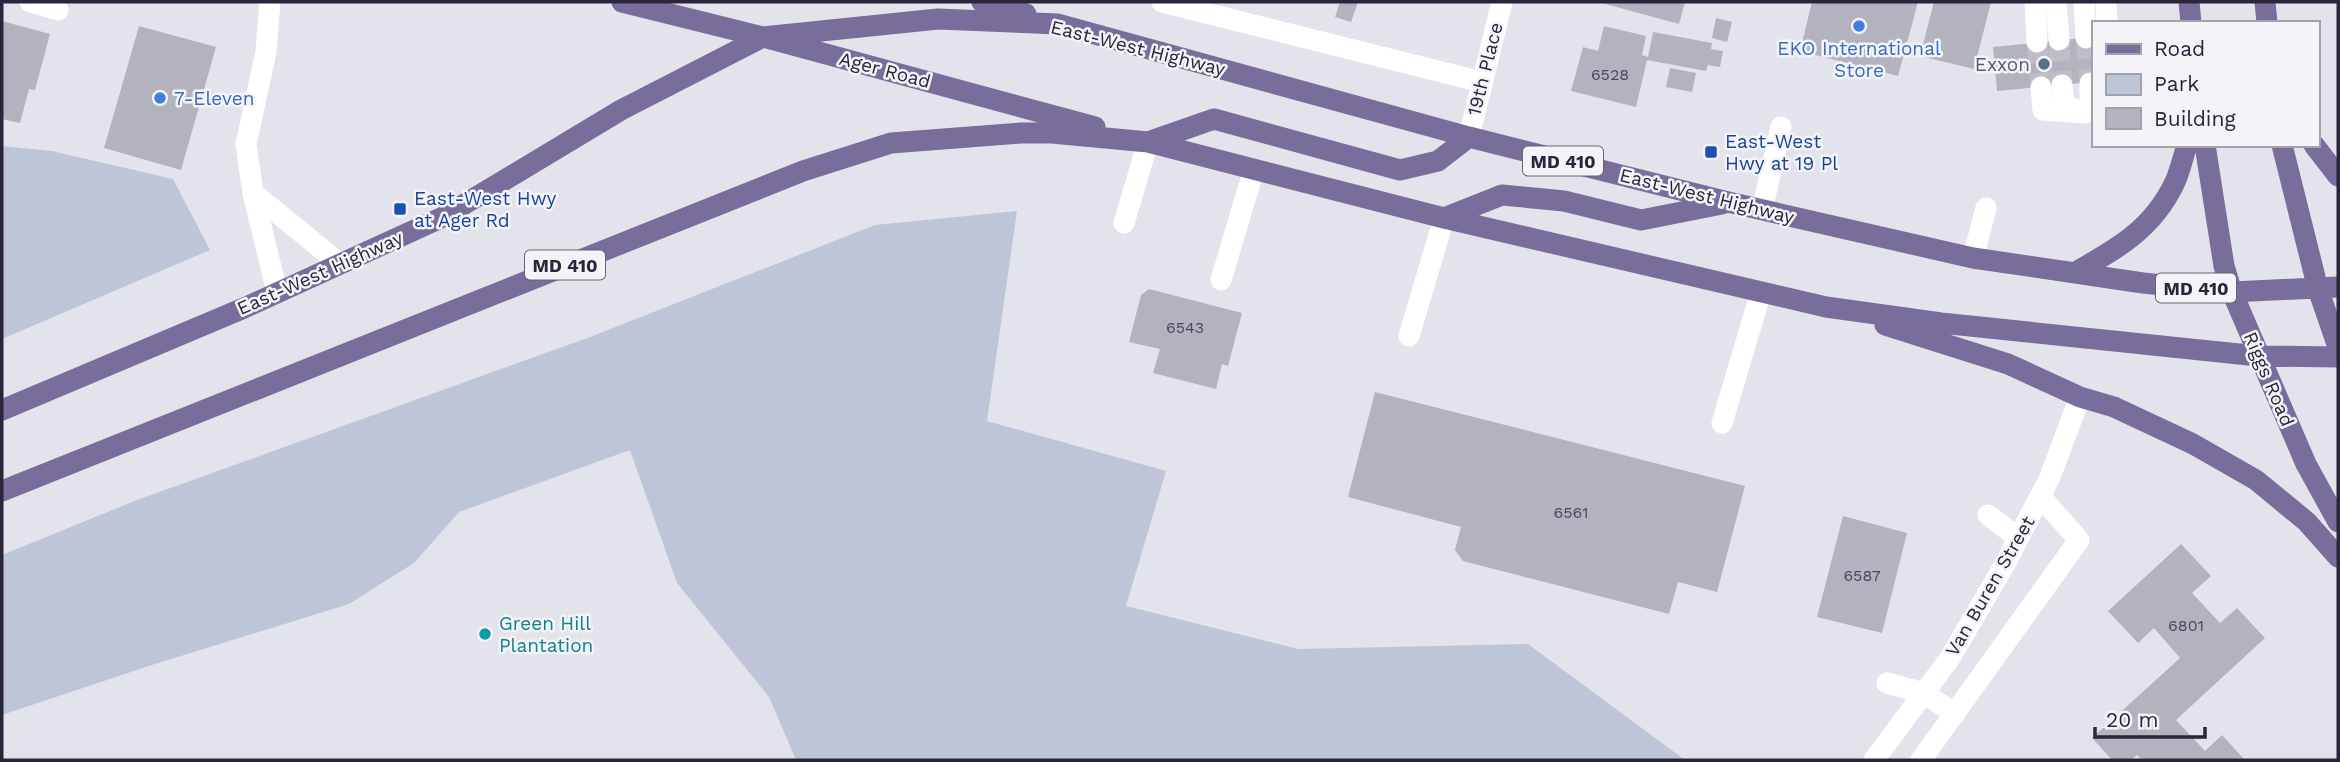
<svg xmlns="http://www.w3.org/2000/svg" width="2340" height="762" viewBox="0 0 2340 762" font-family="'Work Sans',sans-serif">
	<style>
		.green { fill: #bfc5d9 }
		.building { fill: #b3b3bf }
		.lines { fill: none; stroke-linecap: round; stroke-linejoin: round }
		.minor-tunnel { stroke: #bebdc8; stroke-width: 21; stroke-dasharray: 21 10; stroke-linecap: butt }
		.minor { stroke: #fff; stroke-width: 21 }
		.major { stroke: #786d9b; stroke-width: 21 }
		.shop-dot { fill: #3f7fe0; stroke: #f3f3f8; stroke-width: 2.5 }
		.service-dot { fill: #5c6f8a; stroke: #f3f3f8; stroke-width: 2.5 }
		.transit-dot { fill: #1a4fb4; stroke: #f3f3f8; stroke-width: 2.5 }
		.culture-dot { fill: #0f9aa8; stroke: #f3f3f8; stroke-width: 2.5 }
		.labels { text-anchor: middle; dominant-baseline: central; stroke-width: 5; stroke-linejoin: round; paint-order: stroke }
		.number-label { font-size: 16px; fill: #4c485b }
		.shield { fill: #f3f3f8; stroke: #666373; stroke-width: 2 }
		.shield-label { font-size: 18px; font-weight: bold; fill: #2a253a }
		.street-label { font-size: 19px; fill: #2a253a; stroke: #f3f3f8 }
		.shop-label { font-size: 19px; fill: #366cbe; stroke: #f3f3f8 }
		.service-label { font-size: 19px; fill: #4e5e75; stroke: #f3f3f8; text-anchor: end }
		.transit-label { font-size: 19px; fill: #164399; stroke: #f3f3f8; text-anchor: start }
		.culture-label { font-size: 19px; fill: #0d838f; stroke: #f3f3f8; text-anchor: start }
	</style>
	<rect width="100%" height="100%" fill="#e3e3eb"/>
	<!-- green -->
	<path class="green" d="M2,146L52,151L173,179L210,250L2,339Z
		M1017,211L987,421L1166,471L1126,606L1298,649L1528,644L1685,760H796L769,697L677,583L630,450L459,512L414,563L349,604L155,664L2,715V555L137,500L590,337L875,225Z"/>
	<!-- building -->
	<path class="building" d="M1340,2H1358L1351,22L1335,17Z
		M1598,2H1685L1679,24Z
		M1812,2H1918L1898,76L1800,51Z
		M1934,2H1991L1974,69L1920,56Z
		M1716,18L1732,22L1727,42L1712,38Z
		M2,21L50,34L35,90L29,89L20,123L2,119Z
		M139,26L216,47L181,170L104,148Z
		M1604,26L1646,36L1642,55L1648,57L1653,32L1712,43L1711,49L1723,51L1720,67L1708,65L1706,71L1647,60L1636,107L1571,91L1583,47L1598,51Z
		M2093,37V82L1997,91L1993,47Z
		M1670,68L1696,73L1692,92L1666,87Z
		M1149,289L1242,313L1228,366L1222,364L1216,389L1153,373L1160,349L1129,342L1141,295Z
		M1375,392L1745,486L1717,592L1678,582L1669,614L1463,561L1455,550L1461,527L1348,497Z
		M1843,516L1907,533L1882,633L1817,617Z
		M2181,544L2211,576L2192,593L2220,623L2237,608L2265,638L2176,720L2205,751L2222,735L2245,760H2142L2137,755L2131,760H2112L2092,738L2180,658L2154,628L2138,643L2108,611Z"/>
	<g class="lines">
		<!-- minor-tunnel -->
		<path class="minor-tunnel" d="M2086,38L2090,83
			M2059,40L2062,85
			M2037,42L2041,87"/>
		<!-- minor -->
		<path class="minor" d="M30,2L58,10
			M270,2L266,52L246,144L253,193L277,292
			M1162,2L1482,82
			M2035,2L2037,42
			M2056,2L2059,40
			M2084,2L2086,38
			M2106,2L2107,23
			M2062,85L2064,105L2083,112
			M2041,87L2043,110L2085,113L2093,107
			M2085,113L2090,101V83
			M1469,137L1502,2
			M253,193L340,264
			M1762,210L1781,127
			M1124,223L1148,142
			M1973,258L1986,208
			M1221,280L1254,169
			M1409,336L1444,218
			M1722,423L1761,292
			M1988,515L2018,538
			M1887,683L1924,693L1955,714
			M1874,760L1950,658L2005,564L2050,477L2080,397
			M1921,760L2079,540L2040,496"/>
		<!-- major -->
		<path class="major" d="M622,2L763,37L1095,127
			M982,2L1026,14
			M2189,2L2191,23
			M2265,2L2267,23
			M1148,142L1214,119L1400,170L1438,161L1469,137
			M2205,145L2224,266L2232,292L2306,464L2338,522
			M2282,145L2318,289L2338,347
			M2314,145L2338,176
			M1444,218L1502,195L1564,201L1641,220L1722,204
			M2074,273C2117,249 2153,229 2175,182C2180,171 2183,157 2187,145
			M1885,325L2008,364L2080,397L2114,407L2193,444L2256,480L2307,522L2338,557
			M2,410L244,308L443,217L621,110L763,37L938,19L1058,24L1469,137L1728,202L1973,258L2143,283L2232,292L2338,287
			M2,491L803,171L891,143L1021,133H1052L1148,142L1444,218L1826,307L1941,323L2258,356L2338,357"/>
	</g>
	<!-- markers -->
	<g class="shop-dot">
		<circle cx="1859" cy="26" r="7"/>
		<circle cx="160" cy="98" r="7"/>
	</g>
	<circle class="service-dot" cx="2044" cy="64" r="7"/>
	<g class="transit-dot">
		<rect x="1704" y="145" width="14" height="14" rx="3.5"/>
		<rect x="393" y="202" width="14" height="14" rx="3.5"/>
	</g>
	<circle class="culture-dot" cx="485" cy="634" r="7"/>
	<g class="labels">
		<!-- number labels -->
		<g class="number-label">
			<text x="1610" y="74">6528</text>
			<text x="1185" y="327">6543</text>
			<text x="1571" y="512">6561</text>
			<text x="1862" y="575">6587</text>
			<text x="2186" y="625">6801</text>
		</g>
		<!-- shield labels -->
		<g class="shield">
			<rect x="1523" y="146.5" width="80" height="29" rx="5"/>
			<rect x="525" y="250.5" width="80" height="29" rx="5"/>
			<rect x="2156" y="273.5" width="80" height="29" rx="5"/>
		</g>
		<g class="shield-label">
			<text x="1563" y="161">MD 410</text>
			<text x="565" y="265">MD 410</text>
			<text x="2196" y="288">MD 410</text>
		</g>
		<!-- street labels -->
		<g class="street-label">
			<text transform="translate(1138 48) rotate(14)">East-West Highway</text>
			<text transform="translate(1485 69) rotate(-76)">19th Place</text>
			<text transform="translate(885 70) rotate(15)">Ager Road</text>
			<text transform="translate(1707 196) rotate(14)">East-West Highway</text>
			<text transform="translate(320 273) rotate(-24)">East-West Highway</text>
			<text transform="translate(2269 379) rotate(67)">Riggs Road</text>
			<text transform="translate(1990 586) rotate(-60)">Van Buren Street</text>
		</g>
		<!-- shop labels -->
		<g class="shop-label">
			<text x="1859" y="48">EKO International<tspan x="1859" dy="22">Store</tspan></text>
			<text x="174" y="98" text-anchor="start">7-Eleven</text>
		</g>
		<!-- service labels -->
		<g class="service-label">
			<text x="2030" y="64">Exxon</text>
		</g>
		<!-- transit labels -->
		<g class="transit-label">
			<text x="1725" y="141">East-West<tspan x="1725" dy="22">Hwy at 19 Pl</tspan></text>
			<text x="414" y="198">East-West Hwy<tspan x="414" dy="22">at Ager Rd</tspan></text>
		</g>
		<!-- culture labels -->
		<g class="culture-label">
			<text x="499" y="623">Green Hill<tspan x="499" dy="22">Plantation</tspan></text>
		</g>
	</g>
	<!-- border -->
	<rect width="2340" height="762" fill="none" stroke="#2a253a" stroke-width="7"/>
	<!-- legend -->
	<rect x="2092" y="21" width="228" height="126" fill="#f3f3f8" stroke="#a3a1ac" stroke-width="2"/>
	<rect x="2106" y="44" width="35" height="10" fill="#786d9b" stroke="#a3a1ac" stroke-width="2"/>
	<text x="2154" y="56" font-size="21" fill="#2a253a">Road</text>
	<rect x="2106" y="74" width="35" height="21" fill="#bfc5d9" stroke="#a3a1ac" stroke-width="2"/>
	<text x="2154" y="91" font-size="21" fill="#2a253a">Park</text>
	<rect x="2106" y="108" width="35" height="21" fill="#b3b3bf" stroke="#a3a1ac" stroke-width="2"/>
	<text x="2154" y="126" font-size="21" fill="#2a253a">Building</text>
	<!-- scale -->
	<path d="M2095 727v10h110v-10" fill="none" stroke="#2a253a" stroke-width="3.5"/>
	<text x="2106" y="727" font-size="21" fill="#2a253a" stroke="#f3f3f8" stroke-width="5" paint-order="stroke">20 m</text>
</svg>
